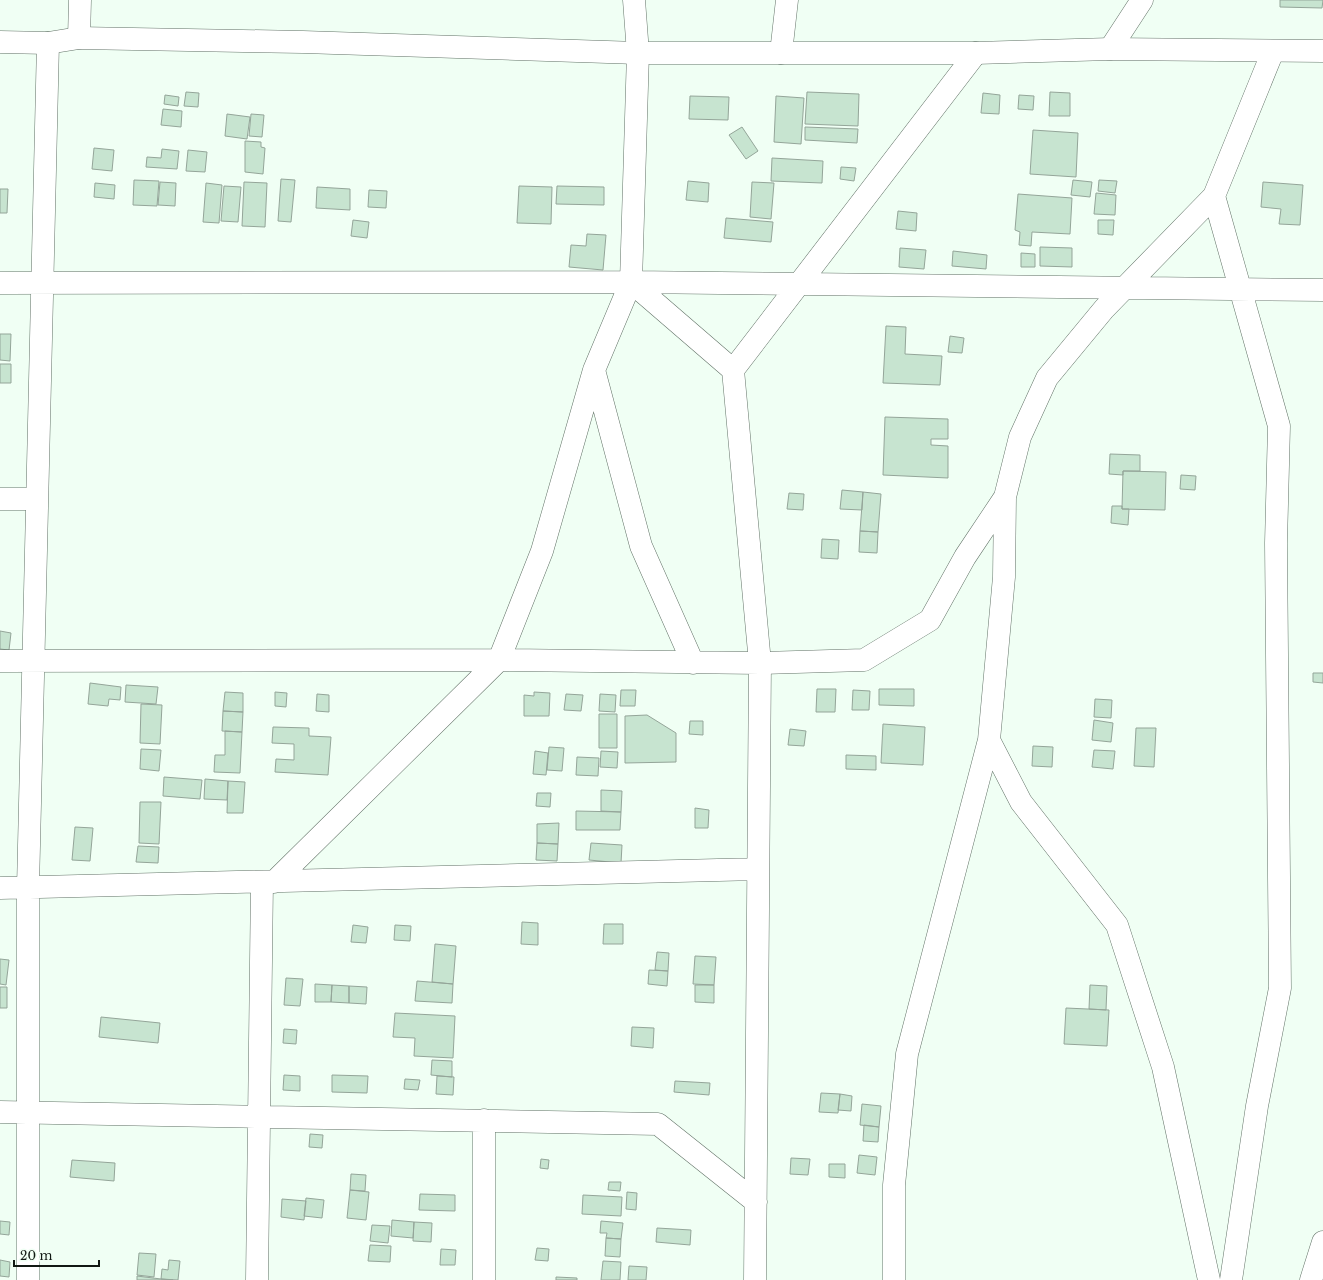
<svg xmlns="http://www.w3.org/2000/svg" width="1323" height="1280" viewBox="0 0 1323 1280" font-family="'Libre Baskerville',serif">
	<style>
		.building { fill: #c7e4d0; stroke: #94a599 }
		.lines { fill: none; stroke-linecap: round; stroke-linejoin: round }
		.street-casing { stroke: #637368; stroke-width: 23 }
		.secondary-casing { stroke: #637368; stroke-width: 23 }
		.street { stroke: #fff; stroke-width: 22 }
		.secondary { stroke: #fff; stroke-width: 22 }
	</style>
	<rect width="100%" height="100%" fill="#f0fff4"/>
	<!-- building -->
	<path class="building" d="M1280,0H1323L1322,8L1280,7Z
		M186,92L199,93L198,107L184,106Z
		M807,92L859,94L858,126L805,124Z
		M1050,92L1070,93V116H1049Z
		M983,93L1000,95L999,114L981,113Z
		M165,95L179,97L178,106L164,104Z
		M1019,95L1034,96L1033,110L1018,109Z
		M690,96L729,97L728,120L689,119Z
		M776,96L804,98L801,144L774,142Z
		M163,109L182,111L181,127L161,125Z
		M227,114L250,117L247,139L225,136Z
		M251,114L264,115L262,137L249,136Z
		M742,127L758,151L746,159L729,135Z
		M805,127L858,129L857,143L805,140Z
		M1033,130L1078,133L1076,177L1030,174Z
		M245,141L261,142V147L265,148L263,174L245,172Z
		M94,148L114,150L112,171L92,169Z
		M162,149L179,151L177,169L146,167L147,157L161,158Z
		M188,150L207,152L205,172L186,171Z
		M772,158L823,161L822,183L771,181Z
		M841,167L856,168L854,181L840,179Z
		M281,179L295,180L291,222L278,221Z
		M134,180L159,181L157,206L133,205Z
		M1073,180L1092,182L1090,197L1071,195Z
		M1099,180L1117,181L1115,193L1098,191Z
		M688,181L709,183L708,202L686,200Z
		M160,182L176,183L175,206L158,205Z
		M244,182L267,183L265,227L242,226Z
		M752,182L774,183L771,219L750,217Z
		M1263,182L1303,185L1300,225L1279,224L1281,209L1261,207Z
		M95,183L115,185L114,199L94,197Z
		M206,183L222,185L219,223L203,222Z
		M224,186L241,187L238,222L221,221Z
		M519,186L552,187L551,224L517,223Z
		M557,186L604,187V205L556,204Z
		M317,187L350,189V210L316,208Z
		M0,189H8L7,213H0Z
		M369,190L387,191L386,208L368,207Z
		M1096,193L1116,195L1115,215L1094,214Z
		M1018,194L1072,198L1070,234L1032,232L1031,246L1019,245L1020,232L1015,230Z
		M898,211L917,213L916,231L896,229Z
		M726,218L773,222L771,242L724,238Z
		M353,220L369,222L367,238L351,236Z
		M1098,220H1114L1113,235L1098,234Z
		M587,234L606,235L603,270L569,267L571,245L586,246Z
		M1040,247L1072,248V267L1040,266Z
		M900,248L926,250L924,269L899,267Z
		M953,251L987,255L986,269L952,266Z
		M1021,253L1035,254V267H1021Z
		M886,326L906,327L905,354L942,356L940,385L883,383Z
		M0,334H11L10,361L0,360Z
		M950,336L964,338L962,353L948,352Z
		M0,364H11V383H0Z
		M885,417L948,419V439H931V445L948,446V478L883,475Z
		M1110,454L1140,455V471H1123V475L1109,474Z
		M1123,471L1166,472L1165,510L1122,509Z
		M1181,475L1196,476L1195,490L1180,489Z
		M842,490L863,492L862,510L840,509Z
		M863,492L881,494L878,532L860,531Z
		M789,493L804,494L803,510L787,509Z
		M1112,506H1122V509H1129L1128,525L1111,523Z
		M860,531L878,532L877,553L859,552Z
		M822,539L839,540L838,559L821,558Z
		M0,631L11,633L9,650L0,649Z
		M1313,673H1323V683L1313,682Z
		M90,683L121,687L120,700L109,699L108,706L88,704Z
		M126,685L158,687L156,704L125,702Z
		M817,689H836L835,712H816Z
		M879,689H914V706L879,705Z
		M621,690H636L635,706H620Z
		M853,690L870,691L869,710H852Z
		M225,692L243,693V712L223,711Z
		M275,692L287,693L286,707L275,706Z
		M534,692L550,693L549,716H524V695L534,696Z
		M317,694L329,695V712L316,711Z
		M566,694L583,695L581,711L564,710Z
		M600,694L616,695L615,712L599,711Z
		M1095,699L1112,700L1111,718L1094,717Z
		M141,704L162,705L160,744L140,743Z
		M223,711L243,712L242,732L222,731Z
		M599,714H617V748H599Z
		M647,715L676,733V762L625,763V716Z
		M1094,720L1113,723L1111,742L1092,740Z
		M690,721H703V735L689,734Z
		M883,724L925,727L923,765L881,763Z
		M273,727L309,728V736L331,737L328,775L275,772L276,759L294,760V744L272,743Z
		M1136,728H1156L1154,767L1134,766Z
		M790,729L806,731L804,746L788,745Z
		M225,731L242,732L240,773L214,772L215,755H225Z
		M1033,746L1053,747L1052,767L1032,766Z
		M549,747L564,748L562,771L547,770Z
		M141,749L161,750L159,771L140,769Z
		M1094,750L1115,751L1113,769L1092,767Z
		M535,751L548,753L546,775L533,774Z
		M601,751L618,752L617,768L600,767Z
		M846,755L876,756V770L846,769Z
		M577,757L599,758L598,776L576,775Z
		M164,777L202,780L200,799L163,796Z
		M205,779L228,781L227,800L204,799Z
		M228,781L245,782L243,813H227Z
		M601,790L622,791L621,812L601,811Z
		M537,793H551L550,807L536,806Z
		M140,802H161L159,844L139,843Z
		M695,808L709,810L708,828H695Z
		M576,811L621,812L620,830H576Z
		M559,823L558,844L537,843V824Z
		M75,827L93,828L90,861L72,860Z
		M537,843L558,844L557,861L536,860Z
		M591,843L622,845L621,863L589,860Z
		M138,846L159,847L158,863L136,862Z
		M522,922L538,923V945L521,944Z
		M604,924H623V944H603Z
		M353,925L368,927L366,943L351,942Z
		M395,925L411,926L410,941L394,940Z
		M435,944L456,946L453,984L432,982Z
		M657,952L669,953L668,971L655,970Z
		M695,956L716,957L714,985L693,984Z
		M0,959L9,960L6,985L0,984Z
		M649,970L668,971L667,986L648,984Z
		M286,978L303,979L300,1006L284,1005Z
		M417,981L453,984L452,1003L415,1001Z
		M315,984L332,985L331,1002H315Z
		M332,985L349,986V1003L331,1002Z
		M695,985H714V1003L695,1002Z
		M1090,985L1107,986L1106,1010L1089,1009Z
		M349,986L367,987L366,1004L349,1003Z
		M0,987H7V1008H0Z
		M1066,1008L1109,1010L1107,1046L1064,1044Z
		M395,1013L455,1016L453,1058L414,1056L415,1038L393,1037Z
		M101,1017L160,1023L158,1043L99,1037Z
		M632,1027L654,1028L653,1048L631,1046Z
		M284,1029L297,1030L296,1044L283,1043Z
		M432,1060L452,1061V1077L431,1075Z
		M284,1075L300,1076V1091L283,1090Z
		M332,1075L368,1076L367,1093L332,1092Z
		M437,1076L454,1077L453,1095L436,1094Z
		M405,1079L420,1080L418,1090L404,1089Z
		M675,1081L710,1083L709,1095L674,1092Z
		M821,1093L840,1094L838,1113L819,1112Z
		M840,1094L852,1096L851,1111L838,1110Z
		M862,1104L881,1106L879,1127L860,1125Z
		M864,1125L879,1127L878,1142L863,1141Z
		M310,1134L323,1135L322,1148L309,1147Z
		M859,1155L877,1157L875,1175L857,1173Z
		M791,1158L810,1159L808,1175L790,1174Z
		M541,1159L549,1160L548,1169L540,1168Z
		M72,1160L115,1163L114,1181L70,1177Z
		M829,1164H845V1178L829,1177Z
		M351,1174L366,1175L365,1191L350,1190Z
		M609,1182H621L620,1191L608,1190Z
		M350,1190L369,1192L366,1220L347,1218Z
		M627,1192L637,1193L636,1210L626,1209Z
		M420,1194L455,1195V1211L419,1210Z
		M583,1195L622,1197L621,1216L582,1214Z
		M306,1198L324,1200L322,1218L304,1216Z
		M282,1199L306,1201L304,1220L281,1217Z
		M392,1220L414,1222L413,1238L391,1236Z
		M0,1221L10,1222L9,1235L0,1234Z
		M601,1221L623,1223L621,1239L606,1238L607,1233H600Z
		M414,1222L432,1223L431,1242L413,1241Z
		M372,1225L390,1226L388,1243L370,1241Z
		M657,1228L691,1230L690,1245L656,1242Z
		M606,1238L621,1239L620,1257L605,1256Z
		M370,1245L391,1246L390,1262L368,1261Z
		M537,1248L549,1249L548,1261L535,1260Z
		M441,1249L456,1250L455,1265H440Z
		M139,1253L156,1254L154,1277L137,1275Z
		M0,1260L10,1262L9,1277L0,1276Z
		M169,1260L180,1261L178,1280L161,1279L162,1269L168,1270Z
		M603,1261L621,1262L620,1280H601Z
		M629,1266L647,1267L646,1280H628Z
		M137,1276L161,1279L173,1280H137Z
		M556,1277L577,1278V1280H556Z"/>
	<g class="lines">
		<defs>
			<path id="street" d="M79,38L80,0
				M1110,49L1142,0
				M781,53L787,0
				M631,282L733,370L760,663L755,1280
				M0,283L631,282L1323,290
				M594,370L641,546L693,663
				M733,370L976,53
				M0,499H37
				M0,661L499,660L760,663L864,660L930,620L965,557L1005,497
				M989,740L1021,802L1117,925L1163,1067L1209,1280
				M274,882L499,660L542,551L594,370L631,282L638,53L634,0
				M0,888L758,869
				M0,1112L658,1124L756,1202
				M484,1120V1280
				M28,1280V888L48,43
				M257,1280L262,882
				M894,1280V1185L907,1054L989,740L1004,577L1005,497L1020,437L1047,378L1104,309L1214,196
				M1231,1280L1257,1106L1280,988L1276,543L1279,426L1214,196L1273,51
				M1311,1280L1323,1242"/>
			<path id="secondary" d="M0,42L48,43L79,38L303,42L638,53H976L1110,49L1323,51"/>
		</defs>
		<!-- street casing -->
		<use href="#street" class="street-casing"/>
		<!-- secondary casing -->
		<use href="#secondary" class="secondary-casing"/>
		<!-- street -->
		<use href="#street" class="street"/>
		<!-- secondary -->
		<use href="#secondary" class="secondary"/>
	</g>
	<!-- scale -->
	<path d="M14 1260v6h85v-6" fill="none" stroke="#111813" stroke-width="2"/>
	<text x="20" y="1260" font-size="12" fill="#111813" stroke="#f0fff4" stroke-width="3" paint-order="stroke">20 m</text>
</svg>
